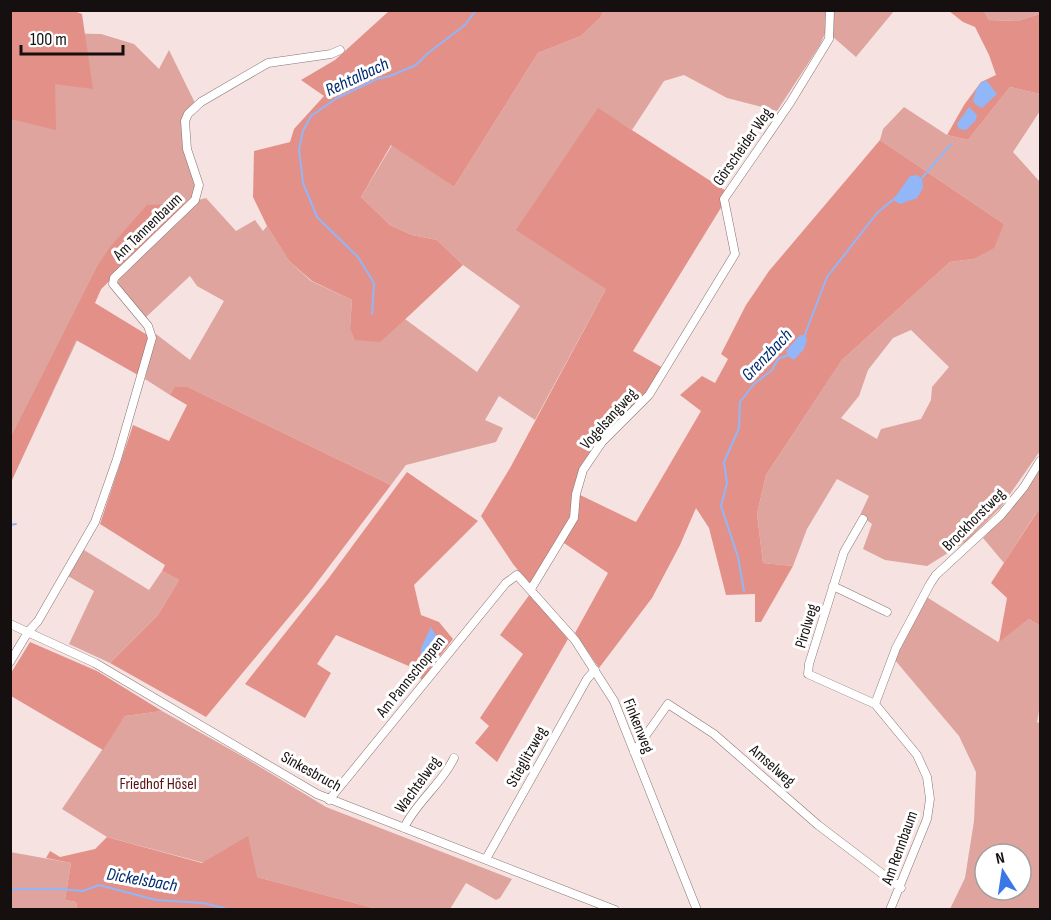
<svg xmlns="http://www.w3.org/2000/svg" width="1051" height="920" viewBox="0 0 1051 920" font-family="'Sofia Sans Condensed',sans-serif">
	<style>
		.green { fill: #dea49d; fill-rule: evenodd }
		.forest { fill: #e39088 }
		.water { fill: #92b7f8 }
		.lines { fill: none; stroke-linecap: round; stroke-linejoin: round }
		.stream { stroke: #92b7f8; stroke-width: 2 }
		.minor-casing { stroke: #857573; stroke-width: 9 }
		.minor { stroke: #fff; stroke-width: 8 }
		.labels { text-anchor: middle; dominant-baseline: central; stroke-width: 6; stroke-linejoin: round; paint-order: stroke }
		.street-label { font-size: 16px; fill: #160f0f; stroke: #fff }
		.park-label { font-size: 16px; fill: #591010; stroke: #fff }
		.water-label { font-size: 18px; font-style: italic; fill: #032b73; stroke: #fff }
	</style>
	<rect width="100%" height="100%" fill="#f6e3e1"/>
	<!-- green -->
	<path class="green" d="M604,11H826V31L820,45L777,111L727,98L684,75L664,81L632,130L598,109L606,289L535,420L499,396L485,420L503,428L496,442L406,465L391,485L188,387H174L170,395L145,379L156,334L190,360L224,301L197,286L190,276L145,318L117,285L119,279L198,200L206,198L236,231L255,220L263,231L267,226L289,261L311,281L352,300L350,328L381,342L405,319L477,372L520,306L463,265L437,240L412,235L390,225L361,197L392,145L454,187L538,53L581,36L600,18Z
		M832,11H894L856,57L832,36Z
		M984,11H1040V14L1017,21L989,20Z
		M46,33L101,34L134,44L159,69L169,50L195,103L185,117L196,179V193L189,203L101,289L11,482V81Z
		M1010,87L1040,94V111L1013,152L1040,182V451L1001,507L967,541L927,566L885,560L863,549L872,524L860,515L869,496L837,479L807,529L793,566L763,563L757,514L766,475L842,360L950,262L973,259L1004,224L880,140L883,129L904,107L947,135L968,140ZM911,330L949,367L932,387L931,400L921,419L881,429L877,439L841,418L859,396L868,370L893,338Z
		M1040,469V514L1036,513L1004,563L983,538L1011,510Z
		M84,550L149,590L162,571L179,580L158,615L110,663L69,644L94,591L68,576Z
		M925,596L998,642L1029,619L1040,626V704L1037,723L1040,722V909H950L965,878L974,821L976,772L959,736L894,659ZM985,854H1021V890H985Z
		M162,711L242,756L326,807L512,879L500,898L496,900L466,883L450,909H377L107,837L62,809L125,716Z
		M10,852L71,863L65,900L76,902L77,909H11Z"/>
	<!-- forest -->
	<path class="forest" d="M71,10L82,14L93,89L55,84L56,130L11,119V11Z
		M389,11H604L600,18L581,36L538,53L454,187L391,145L361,197L390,225L412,235L437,240L463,265L381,342L355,340L350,328L352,300L312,281L289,261L267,226L253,197L254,151L290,142L294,129L324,96L301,80L335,60Z
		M949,11H984L989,20L1017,21L1040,14V94L1010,87L968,140L947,135L964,105L981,82L996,75L989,55L975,27L963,22Z
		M598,108L726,191L722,206L633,351L663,368L647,394L580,469L578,494L636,522L701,411L680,395L702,376L715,383L728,359L721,354L746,305L769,271L880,140L1004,224L994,248L973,259L950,262L842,360L766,475L757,514L763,563L793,566L761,622H755V594L726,595L709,528L696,508L680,545L652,598L599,668L575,633L608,573L558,539L531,586L513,564L481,516L510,468L606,289L516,230Z
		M189,203L101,289L95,303L149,336L138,375L76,340L11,482V437L98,265L110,247L147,205Z
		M174,387H188L391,485L309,593L206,717L110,663L158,615L179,580L162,571L165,565L100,524L133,425L169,441L187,405L170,395Z
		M407,472L478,521L414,585L421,615L439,622L453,639L422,680L411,667L336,635L317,664L331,673L305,718L245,684L328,579Z
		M1037,512L1040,514V626L1029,619L999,642L1007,598L991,583Z
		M530,594L568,639L497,762L475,743L489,726L480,718L523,654L500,635Z
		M30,642L97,671L162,711L125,716L103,750L11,696V673Z
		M248,836L257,877L377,909H77L76,902L65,900L71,863L46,858L50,851L60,857L95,849L107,837L202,863Z"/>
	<!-- water -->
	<path class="water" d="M986,80L997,94L982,108L976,105L973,101C975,92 977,84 986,80Z
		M969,107L977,115L976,120L966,130L959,129L957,124Z
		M917,175L922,179L923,188L917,198L900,204L893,200L910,176Z
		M800,335L805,336L807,339L804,349L794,360L788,356L786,351Z
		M431,627L441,644L424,667L420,663L421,648Z"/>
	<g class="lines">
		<!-- stream -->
		<path class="stream" d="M921,179L951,144
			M372,314L374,283L358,257L317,217L303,183L299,149L303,131L311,116L337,98L377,79L390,76L416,65L428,53L465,25L476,10
			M804,337L827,277L877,213L895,198
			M10,525L16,524
			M744,591L738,557L721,506L727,483L724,462L739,428L740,402L754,384L772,370L778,359L789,355
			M10,889H59L83,891L99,885L156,900L203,903L232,910"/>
		<defs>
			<path id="minor" d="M863,519L844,552L809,664L808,674L875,704L917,755L927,777L930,799L927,819L890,910
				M833,586L887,612
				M531,589L574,518L576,494L583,470L602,442L649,395L735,254L724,199L790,103L829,39L830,10
				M10,624L95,663L317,794L615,910
				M10,662L28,632L38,621L95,522L117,459L152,338L148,326L113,284L114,278L195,200L199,185L187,149L185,121L188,114L201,102L268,63L331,54L340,50
				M875,704L896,648L930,584L936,575L1001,515L1024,487L1040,461
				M634,752L668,704L714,734L818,825L901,888
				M329,800L506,583L517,575L575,640L614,701L697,910
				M404,828C416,802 442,784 454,758
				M486,859L587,679L595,670"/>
		</defs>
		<!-- minor casing -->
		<use href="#minor" class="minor-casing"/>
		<!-- minor -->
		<use href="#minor" class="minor"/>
	</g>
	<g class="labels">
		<!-- street labels -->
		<g class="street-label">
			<text transform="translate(743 147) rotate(-55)">Görscheider Weg</text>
			<text transform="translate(148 227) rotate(-44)">Am Tannenbaum</text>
			<text transform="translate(609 419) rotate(-48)">Vogelsangweg</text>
			<text transform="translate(974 520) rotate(-45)">Brockhorstweg</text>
			<text transform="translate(807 626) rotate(-73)">Pirolweg</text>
			<text transform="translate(411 677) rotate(-51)">Am Pannschoppen</text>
			<text transform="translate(638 726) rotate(68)">Finkenweg</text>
			<text transform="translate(527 757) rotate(-61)">Stieglitzweg</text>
			<text transform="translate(772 766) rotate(41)">Amselweg</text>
			<text transform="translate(311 772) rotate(29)">Sinkesbruch</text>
			<text transform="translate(418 785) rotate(-54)">Wachtelweg</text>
			<text transform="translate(900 848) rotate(-70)">Am Rennbaum</text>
		</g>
		<!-- park labels -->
		<g class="park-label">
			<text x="158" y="784">Friedhof Hösel</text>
		</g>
		<!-- water labels -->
		<g class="water-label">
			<text transform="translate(357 77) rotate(-25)">Rehtalbach</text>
			<text transform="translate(767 355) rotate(-46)">Grenzbach</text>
			<text transform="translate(142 880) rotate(10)">Dickelsbach</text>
		</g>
	</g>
	<!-- border -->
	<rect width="1051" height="920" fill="none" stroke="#160f0f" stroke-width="24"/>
	<!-- north arrow -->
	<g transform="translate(1003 872) rotate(348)"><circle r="28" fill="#ffffff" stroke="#a29f9f" stroke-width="1.5"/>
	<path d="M0-4.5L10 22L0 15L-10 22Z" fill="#3b78e7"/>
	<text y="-9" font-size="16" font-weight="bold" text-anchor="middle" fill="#160f0f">N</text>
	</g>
	<!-- scale -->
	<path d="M21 45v9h102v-9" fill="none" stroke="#160f0f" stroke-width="3"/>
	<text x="30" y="45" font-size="18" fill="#160f0f" stroke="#ffffff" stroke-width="4.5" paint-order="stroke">100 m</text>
</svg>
